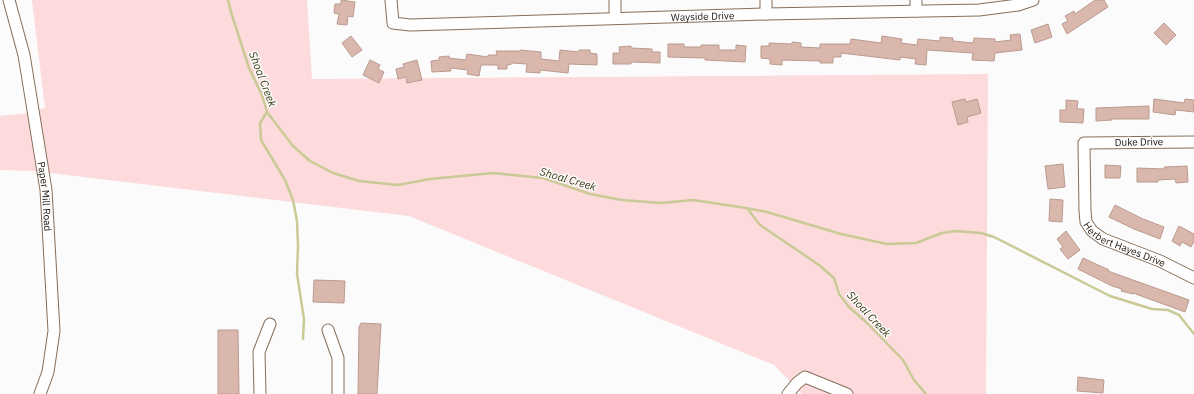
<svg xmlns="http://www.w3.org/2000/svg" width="1194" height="394" viewBox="0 0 1194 394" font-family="'IBM Plex Sans',sans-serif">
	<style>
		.green { fill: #fddadc }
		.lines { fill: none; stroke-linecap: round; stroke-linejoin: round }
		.stream { stroke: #c9ca95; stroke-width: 2.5 }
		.building { fill: #dab7ac; stroke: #bb9a8f }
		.minor-casing { stroke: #866e59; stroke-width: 13 }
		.minor { stroke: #fff; stroke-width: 11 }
		.labels { text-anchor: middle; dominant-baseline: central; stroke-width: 3; stroke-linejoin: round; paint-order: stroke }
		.street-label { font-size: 10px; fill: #1c120a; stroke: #fbfbfb }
		.water-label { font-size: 11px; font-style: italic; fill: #3a3a10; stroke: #fbfbfb }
	</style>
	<rect width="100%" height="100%" fill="#fbfbfb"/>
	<!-- green -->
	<path class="green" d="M32,0H307L312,79L988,74L986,394H802L774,365L409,216L34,171L0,170V116L29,113L45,108Z"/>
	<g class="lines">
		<!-- stream -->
		<path class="stream" d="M228,0L231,12L249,68L262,95L267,112L293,146L310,161L333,173L359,181L398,185L430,179L493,173L543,178L590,194L622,200L661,203L693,200L746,208L767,212L841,234L887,244L916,243L942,233L955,231L981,233L994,237L1110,296L1152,309L1168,310L1179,315L1194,334
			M267,112L260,123L261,140L285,180L293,200L297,221L298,246L297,274L304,319L303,339
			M747,208L760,225L819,265L834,278L839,294L849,307L867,323L903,360L914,380L926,394"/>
	</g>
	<!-- building -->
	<path class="building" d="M341,0L355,2L353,17L348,16L347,25L337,24L339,14L334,13L335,4H341Z
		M1095,0H1104L1108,7L1067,34L1062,24L1068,21L1065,16L1074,11L1075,14Z
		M1164,23L1176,35L1166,45L1154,33Z
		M1048,24L1052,37L1035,43L1031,30Z
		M1020,34L1022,50L995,53L994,61L972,60L973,53L927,50L926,65L915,64L916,59L900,57V60L841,53V57H833V63H820V61L782,60V65L770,64V59L761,58V46H769V43L792,44V42L801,43V47L820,48V44H850L851,39L881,43L882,36L902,39L901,43L917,45L918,39L940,41V37L953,38V41L973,43L974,38L995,39V42L1011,40L1010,35Z
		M351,36L362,50L352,57L342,43Z
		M668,44H684V47H701V45H719V50H736V45L746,46L745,62L705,60V58L668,57Z
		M631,46V48L652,49V52H660V63L631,62V64H613V53H620L619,47Z
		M520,50L541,52V59L559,61L560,50L579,52V50H590V53L597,54V65L569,64L568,73L540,70V73L526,72L527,64L512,63V64L507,65V69H498V65H481L479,76L467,74L468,70L450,68L451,71L432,72L431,61L439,60V57L449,56V58L466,60L467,54L488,57V55H497L496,51H520Z
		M370,60L380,65L378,69L384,72L379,83L363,75Z
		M417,60L422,80L407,83L406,77L398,79L396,69L404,67L403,64Z
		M965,99L966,102L977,99L981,113L967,117L968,122L958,125L952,102Z
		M1154,99L1184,103L1185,99L1194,100V112L1176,110L1175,115L1153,112Z
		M1066,100L1078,101L1077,109H1084L1083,123L1060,122V110H1066Z
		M1149,106V119H1112V120L1096,121V108Z
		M1063,164L1065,187L1048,189L1045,166Z
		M1105,165L1121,166L1120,178H1105Z
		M1187,166L1188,182L1176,183L1175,179L1158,180V182H1137V168L1165,169L1164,167Z
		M1050,199L1063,200L1062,222L1049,221Z
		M1115,205L1143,219L1164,227L1160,239L1134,229L1109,217Z
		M1179,226L1194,234V241L1191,247L1182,242L1180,246L1172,241Z
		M1066,231L1080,250L1068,259L1060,249L1063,247L1057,239Z
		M1083,258L1109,270L1108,271L1189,300L1185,312L1133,293V294L1121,291L1122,289L1112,286L1078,269Z
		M314,280L345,281L344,303L313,302Z
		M361,323L381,324L377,394H358L359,327Z
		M218,330H238L239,394H218Z
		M1078,377L1104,380L1103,393L1077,391Z"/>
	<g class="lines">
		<defs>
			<g id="minor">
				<path id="s1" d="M9,0L24,55L46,190L54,331L48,372L40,394"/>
				<path id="s2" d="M391,0L393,23L410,25L766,14L979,10L1018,5L1033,0"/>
				<path d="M615,0V18"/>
				<path d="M766,0V14"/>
				<path d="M916,0V11"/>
				<path id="s3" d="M1194,142L1084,143L1085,211L1086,222L1092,231L1103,239L1160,261L1194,278"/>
				<path d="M328,330L338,358V394"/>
				<path d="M260,394L259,352L270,324"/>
				<path d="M788,394L797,383L805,377L847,394"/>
			</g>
		</defs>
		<!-- minor casing -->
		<use href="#minor" class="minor-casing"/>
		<!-- minor -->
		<use href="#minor" class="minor"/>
	</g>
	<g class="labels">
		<!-- street labels -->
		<g class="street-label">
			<text stroke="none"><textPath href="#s2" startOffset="333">Wayside Drive</textPath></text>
			<text transform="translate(1139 142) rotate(-1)">Duke Drive</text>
			<text stroke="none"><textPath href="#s1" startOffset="200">Paper Mill Road</textPath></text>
			<text stroke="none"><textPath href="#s3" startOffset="235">Herbert Hayes Drive</textPath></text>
		</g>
		<!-- water labels -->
		<g class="water-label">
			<text transform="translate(263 79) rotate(69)">Shoal Creek</text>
			<text transform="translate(568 179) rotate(16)">Shoal Creek</text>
			<text transform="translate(869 314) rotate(47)">Shoal Creek</text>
		</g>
	</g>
</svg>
